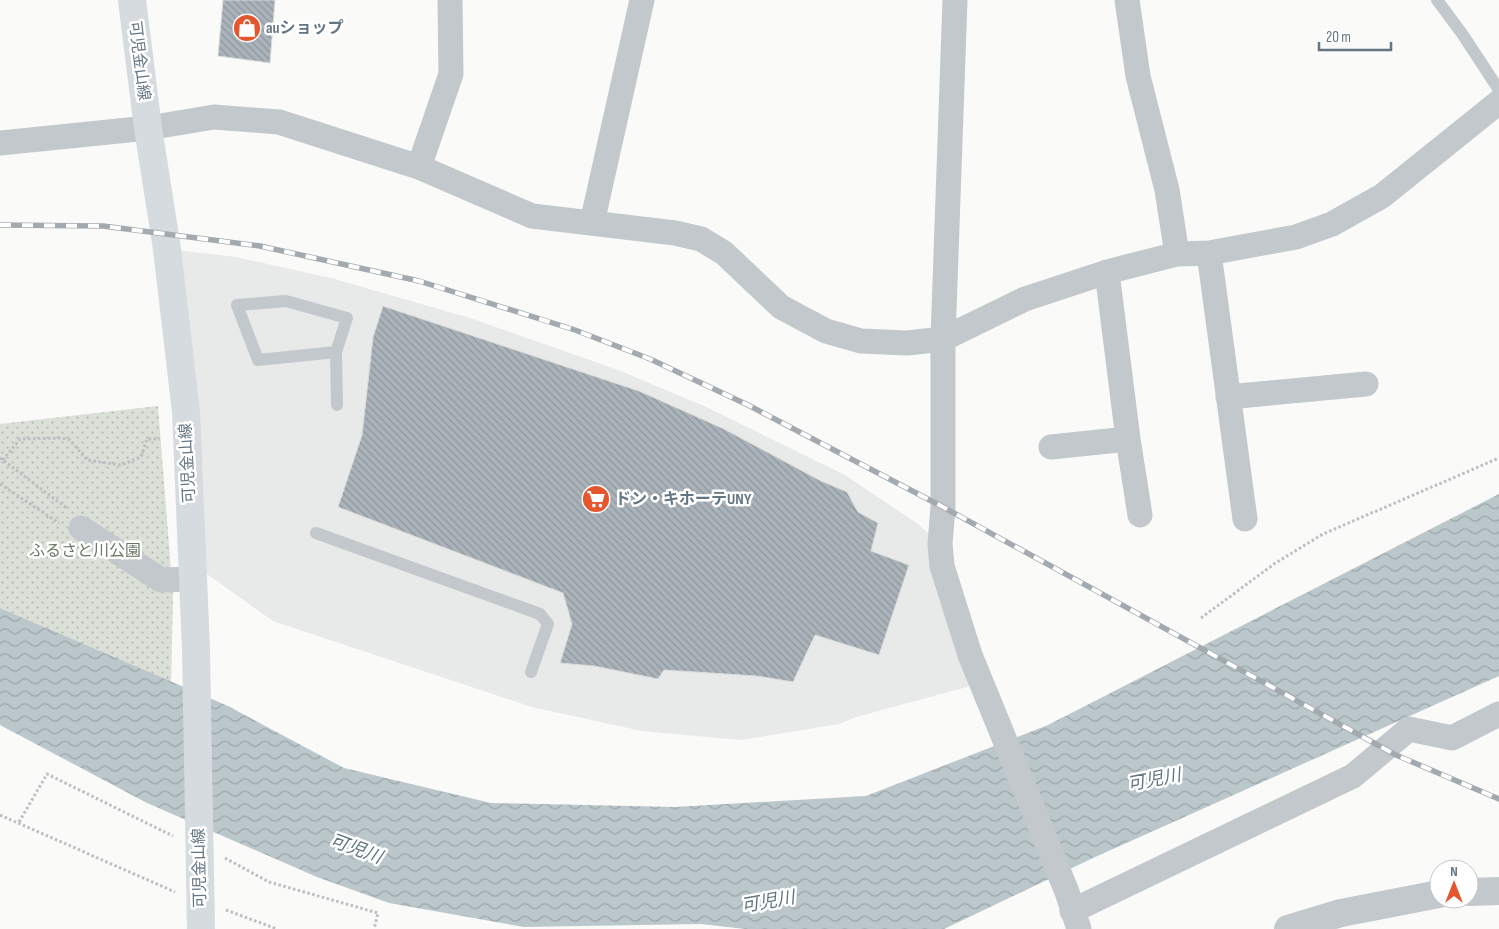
<svg xmlns="http://www.w3.org/2000/svg" width="1499" height="929" viewBox="0 0 1499 929" font-family="'Sofia Sans Condensed','Noto Sans JP',sans-serif">
	<style>
		.built { fill: #e8e9e9 }
		.park { fill: url(#park-dots) }
		.water { fill: url(#water-waves) }
		.building { fill: url(#building-back-hatch); stroke: #dcdcda }
		.lines { fill: none; stroke-linecap: round; stroke-linejoin: round }
		.path { stroke: #bbbfc2; stroke-width: 3; stroke-dasharray: 2.5 2.5; stroke-linecap: butt }
		.service { stroke: #c3c8cc; stroke-width: 12 }
		.minor { stroke: #c3c8cc; stroke-width: 25 }
		.tertiary { stroke: #c3c8cc; stroke-width: 28 }
		.primary { stroke: #d6dbdf; stroke-width: 28 }
		.rail-casing { stroke: #a2aab0; stroke-width: 5.5 }
		.rail { stroke: #fff; stroke-width: 4; stroke-dasharray: 11; stroke-linecap: butt }
		.labels { text-anchor: middle; dominant-baseline: central; stroke-width: 5; stroke-linejoin: round; paint-order: stroke }
		.poi-label { font-size: 16px; font-weight: bold; fill: #657683; stroke: #fff; text-anchor: start }
		.street-label { font-size: 16px; fill: #657683; stroke: #fff }
		.park-label { font-size: 16px; fill: #687a64; stroke: #fff }
		.water-label { font-size: 18px; font-style: italic; fill: #60757c; stroke: #fff }
	</style>
	<defs>
		<pattern id="park-dots" width="8" height="8" patternUnits="userSpaceOnUse" patternTransform="scale(1.25)"><rect width="8" height="8" fill="#dadfd7"/><path d="M2 2h.1M6 6h.1" fill="none" stroke="#b4b9b4" stroke-width="1.8" stroke-linecap="round"/></pattern>
		<pattern id="water-waves" width="16" height="10" patternUnits="userSpaceOnUse" patternTransform="scale(1.25)"><rect width="16" height="10" fill="#bbc7cb"/><path d="M0 5q4-4 8 0t8 0" fill="none" stroke="#9ca6aa"/></pattern>
		<pattern id="building-back-hatch" width="6" height="6" patternUnits="userSpaceOnUse" patternTransform="scale(1.25)"><rect width="6" height="6" fill="#aab3b9"/><path d="M-1 5l2 2M0 0l6 6M5-1l2 2" fill="none" stroke="#8e969c"/></pattern>
	</defs>
	<rect width="100%" height="100%" fill="#fafaf8"/>
	<!-- built -->
	<path class="built" d="M167,249L236,257L331,278L470,318L618,370L704,406L845,475L918,524L940,544L982,683L856,717L839,724L741,740L642,731L532,707L273,621L193,564Z"/>
	<!-- park -->
	<path class="park" d="M158,406L173,596L171,682L0,608V424Z"/>
	<!-- water -->
	<path class="water" d="M1499,494V676L1093,858L944,929H745L701,924L524,927L389,903L317,877L147,803L0,725V608L228,706L344,768L491,803L675,807L866,796L1048,725Z"/>
	<!-- building -->
	<path class="building" d="M223,0H275L270,63L218,56Z
		M383,306L639,391L724,429L821,481L847,492L858,512L878,523L871,551L909,565L879,655L815,635L793,682L757,676L664,670L658,679L594,666L560,663L572,624L563,593L338,507L362,435L373,337Z"/>
	<g class="lines">
		<!-- path -->
		<path class="path" d="M0,458L68,509
			M3,460L20,439L62,438L70,440L87,460L121,465L141,457L147,439H160
			M0,484L59,523
			M1201,618L1274,564L1323,534L1499,458
			M0,815L175,892
			M19,822L47,774L173,836
			M225,858L269,882L378,913L374,929
			M226,910L277,929"/>
		<!-- service -->
		<path class="service" d="M1437,0L1463,35L1499,90
			M336,352L347,318L286,301L237,305L258,360L336,352L337,405
			M316,533L540,614L548,624L531,672"/>
		<!-- minor -->
		<path class="minor" d="M955,0L943,339V507L940,544L942,566L970,655L1067,892L1079,929
			M1127,0L1138,76L1167,190L1177,254
			M0,143L148,128L214,117L279,122L419,167L532,216L675,233L701,239L724,253L781,307L826,331L861,341L907,343L943,339L1025,299L1107,272L1177,254L1209,253L1296,237L1332,224L1382,196L1499,102
			M419,167L451,74L450,0
			M592,223L642,0
			M1209,253L1245,519
			M1107,272L1128,439L1140,515
			M1228,397L1366,384
			M1051,447L1128,439
			M81,528L161,580L193,579
			M1072,911L1353,776L1409,729L1452,738L1499,714"/>
		<!-- tertiary -->
		<path class="tertiary" d="M1469,892L1499,891
			M1288,929L1341,913L1439,894"/>
		<!-- primary -->
		<path class="primary" d="M132,0L148,128L167,249L186,412L196,649L201,929"/>
		<defs>
			<path id="rail" d="M0,225L103,226L260,246L419,281L575,330L650,359L748,405L943,507L1396,755L1499,799"/>
		</defs>
		<!-- rail casing -->
		<use href="#rail" class="rail-casing"/>
		<!-- rail -->
		<use href="#rail" class="rail"/>
	</g>
	<!-- icons -->
	<defs>
		<symbol id="shop-disc" viewBox="-11 -11 22 22"><circle r="9.5" fill="#e4572e" stroke="#fff"/><path d="M-5-2.5h2.3a2.7 3.5 0 0 1 5.4 0H5L5.5 6h-11ZM-1.5-2.5h3a1.5 2.3 0 0 0-3 0Z" fill="#fff"/></symbol>
		<symbol id="supermarket-disc" viewBox="-11 -11 22 22"><circle r="9.5" fill="#e4572e" stroke="#fff"/><path d="M-6-5.5h2.5l.6 2H6L4.5 2H-2.5L-4.4-4H-6ZM-1.5 3.2a1.3 1.3 0 1 0 .1 0ZM3 3.2a1.3 1.3 0 1 0 .1 0Z" fill="#fff"/></symbol>
	</defs>
	<g fill-rule="evenodd">
		<use href="#shop-disc" x="231" y="12" width="32" height="32"/>
		<use href="#supermarket-disc" x="580" y="483" width="32" height="32"/>
	</g>
	<g class="labels">
		<!-- poi labels -->
		<g class="poi-label">
			<text x="266" y="28">auショップ</text>
			<text x="615" y="499">ドン・キホーテUNY</text>
		</g>
		<!-- street labels -->
		<g class="street-label">
			<text transform="translate(139 61) rotate(83)">可児金山線</text>
			<text transform="translate(188 463) rotate(-93)">可児金山線</text>
			<text transform="translate(200 868) rotate(-91)">可児金山線</text>
		</g>
		<!-- park labels -->
		<g class="park-label">
			<text x="85" y="551">ふるさと川公園</text>
		</g>
		<!-- water labels -->
		<g class="water-label">
			<text transform="translate(1154 780) rotate(-11)">可児川</text>
			<text transform="translate(356 849) rotate(20)">可児川</text>
			<text transform="translate(768 902) rotate(-10)">可児川</text>
		</g>
	</g>
	<!-- north arrow -->
	<g transform="translate(1454 884)"><circle r="24" fill="#ffffff" stroke="#c1c8cd"/>
	<path d="M0-4L9 19L0 12L-9 19Z" fill="#e4572e"/>
	<text y="-8" font-size="14" font-weight="bold" text-anchor="middle" fill="#657683">N</text>
	</g>
	<!-- scale -->
	<path d="M1319 42v8h72v-8" fill="none" stroke="#657683" stroke-width="2.5"/>
	<text x="1326" y="42" font-size="15" fill="#657683" stroke="#ffffff" stroke-width="4" paint-order="stroke">20 m</text>
</svg>
